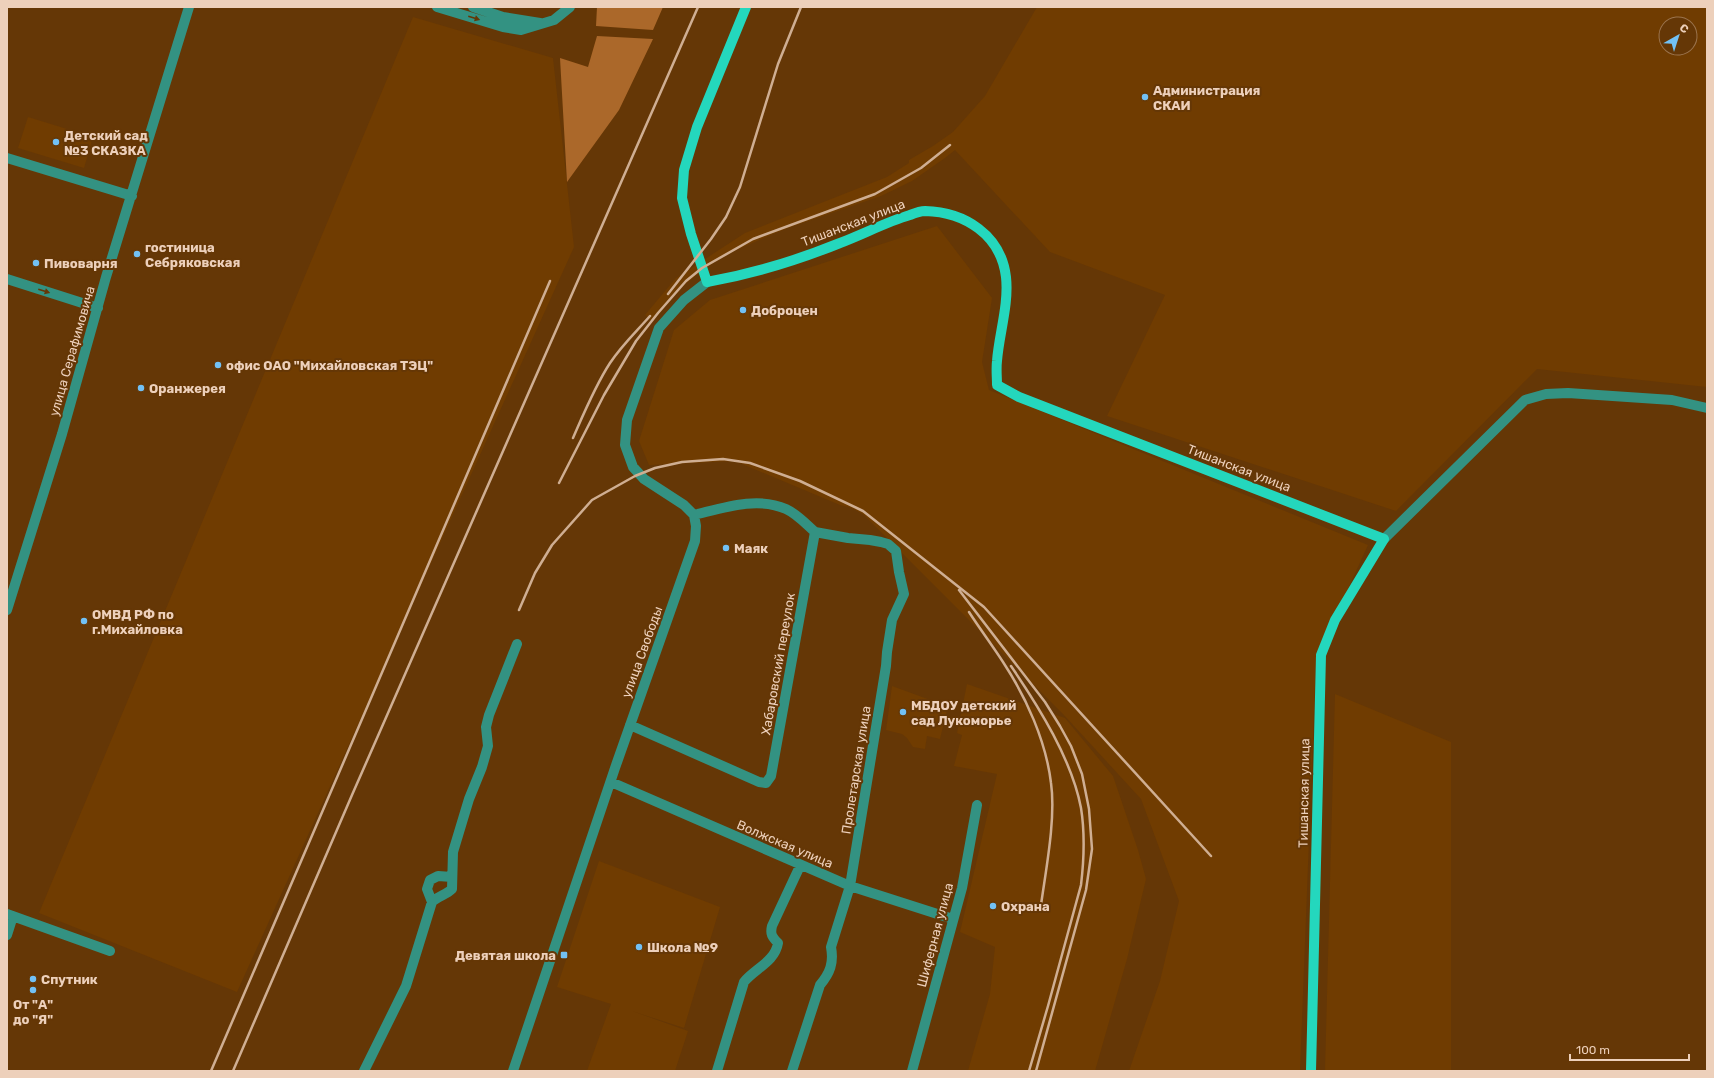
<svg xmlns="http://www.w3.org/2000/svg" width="1714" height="1078" viewBox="0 0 1714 1078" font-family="Rubik,sans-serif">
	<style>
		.built { fill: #703c01; fill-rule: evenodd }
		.forest { fill: #ab682a }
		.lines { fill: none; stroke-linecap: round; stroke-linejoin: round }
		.minor { stroke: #339282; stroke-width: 10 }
		.major { stroke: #24d7bd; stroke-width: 10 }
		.rail { stroke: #cfae92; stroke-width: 2.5 }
		.oneway { fill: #653706 }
		.poi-dot { fill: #72c1f5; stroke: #653706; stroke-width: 1.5 }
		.labels { text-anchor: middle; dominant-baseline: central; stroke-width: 4; stroke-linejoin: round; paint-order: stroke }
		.poi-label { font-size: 13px; font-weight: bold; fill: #edd0bb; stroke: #653706; text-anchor: start }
		.street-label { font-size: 13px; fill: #edd0bb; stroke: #653706 }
	</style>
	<rect width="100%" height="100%" fill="#653706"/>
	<!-- built -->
	<path class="built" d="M1037,7H1707V387L1537,369L1396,511L1107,416L1165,295L1050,252L955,150L945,158L912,181L881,196L785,229L722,256L684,285L652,321L645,315L676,278L745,233L887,177L909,163V160L933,146L953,132L985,96ZM1666,24H1690V48H1666Z
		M413,17L553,58L574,247L237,992L39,913Z
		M28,117L93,137L84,168L18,148Z
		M937,226L992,298L982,362L989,390L1368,545L1316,659L1300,1071H1129L1160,981L1179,901L1141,799L1063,714L864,515L852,508L840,505L735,461L649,465L639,441L674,330L710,300Z
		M967,684L1065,718L1113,776L1138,850L1146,879L1127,959L1095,1071H968L990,994L995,947L960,932L997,774L954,766L962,735L957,733Z
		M892,686L944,705V710H947L940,739L927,736L925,749L913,747L907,738L902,734L886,730Z
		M1335,694L1451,742V1071H1325Z
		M599,861L720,907L684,1028L632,1011L688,1031L675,1071H587L611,1004L557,987Z"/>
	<!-- forest -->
	<path class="forest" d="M597,7H663L653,30L596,26Z
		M597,36L653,39L619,110L567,182L560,58L588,67Z"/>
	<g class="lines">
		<!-- minor -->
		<path class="minor" d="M437,7L503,27L521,30L554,20L570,7
			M473,7L503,17L540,23
			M7,158L132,196
			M7,279L98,308
			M1384,539L1525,400L1546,394L1568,393L1672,400L1707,408
			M7,610L62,434L106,277L189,7
			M630,725L759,782L766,783L771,776L815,532C806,524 797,514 786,509C757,496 723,508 694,515
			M611,782L850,886L953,919
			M432,902L427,889L430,880L438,876L452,877
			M7,914L110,951
			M7,935L13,916
			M364,1071L406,986L432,902C438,896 446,895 452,889L453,852L469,799L482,767L488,746L486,727L489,715L517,644
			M513,1071L615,768L695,541L696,526L694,515L684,505L644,479L633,467L625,445L627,420L659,328L684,300L707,282
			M717,1071L744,982C754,969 775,962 778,943C772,937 770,934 772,926L800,866
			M792,1071L820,985C830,973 834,963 831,947L850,886L886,666L887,652L892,620L904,594L899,572L896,551L888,544L881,542L870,540L848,538L815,532
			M912,1071L962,888L977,805"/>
		<!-- major -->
		<path class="major" d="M746,7L697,127L684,170L682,198L691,234L707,282C752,274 798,260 840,243C864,234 886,222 910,215C915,213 920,211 925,211C965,212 1001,235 1006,277C1009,305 999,334 997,361C996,369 997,377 997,385L1019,397L1384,539L1335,620L1321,655L1311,1071"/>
		<!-- rail -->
		<path class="rail" d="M668,294L711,239L726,217L740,187L778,64L801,7
			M573,438C584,413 595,386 610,363C622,345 636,332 650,316
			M559,483L604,395L636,341L658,313L686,281L702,268L753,239L875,194L921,168L950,145
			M959,590L1045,702L1060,726L1071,746L1082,774L1089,809L1092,849L1086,890L1036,1071
			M519,610L535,573L552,545L592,500L635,476L655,468L682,462L723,459L750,463L800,481L863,511L984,607L1211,856
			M969,612C980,629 992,645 1003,662C1026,697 1046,741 1051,783C1056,818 1046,869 1041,905
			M1011,666C1039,707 1072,760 1081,808C1085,833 1084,860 1081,885L1048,1006L1029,1071
			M211,1071L550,281
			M233,1071L352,795L698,7"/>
	</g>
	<!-- one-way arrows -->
	<defs><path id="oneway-solid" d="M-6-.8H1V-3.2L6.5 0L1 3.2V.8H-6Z"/></defs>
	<g class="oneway">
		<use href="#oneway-solid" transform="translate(474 18) rotate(17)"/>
		<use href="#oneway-solid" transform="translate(44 291) rotate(17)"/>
	</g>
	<!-- markers -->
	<g class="poi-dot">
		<circle cx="1145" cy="97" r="4"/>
		<circle cx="56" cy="142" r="4"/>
		<circle cx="137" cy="254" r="4"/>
		<circle cx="36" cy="263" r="4"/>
		<circle cx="743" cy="310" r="4"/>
		<circle cx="218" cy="365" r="4"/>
		<circle cx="141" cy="388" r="4"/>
		<circle cx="726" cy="548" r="4"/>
		<circle cx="84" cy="621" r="4"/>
		<circle cx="903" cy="712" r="4"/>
		<circle cx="993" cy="906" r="4"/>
		<circle cx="639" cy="947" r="4"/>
		<rect x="560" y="951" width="8" height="8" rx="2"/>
		<circle cx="33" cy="979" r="4"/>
		<circle cx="33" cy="990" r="4"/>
	</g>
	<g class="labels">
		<!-- poi labels -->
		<g class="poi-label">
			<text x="1153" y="90">Администрация<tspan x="1153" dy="15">СКАИ</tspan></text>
			<text x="64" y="135">Детский сад<tspan x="64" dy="15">№3 СКАЗКА</tspan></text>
			<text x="145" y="247">гостиница<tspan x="145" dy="15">Себряковская</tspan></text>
			<text x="44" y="263">Пивоварня</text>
			<text x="751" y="310">Доброцен</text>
			<text x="226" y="365">офис ОАО "Михайловская ТЭЦ"</text>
			<text x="149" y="388">Оранжерея</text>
			<text x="734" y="548">Mаяк</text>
			<text x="92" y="614">ОМВД РФ по<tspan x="92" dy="15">г.Михайловка</tspan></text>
			<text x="911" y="705">МБДОУ детский<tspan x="911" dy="15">сад Лукоморье</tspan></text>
			<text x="1001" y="906">Охрана</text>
			<text x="647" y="947">Школа №9</text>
			<text x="556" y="955" text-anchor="end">Девятая школа</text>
			<text x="41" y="979">Спутник</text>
			<text x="33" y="1004" text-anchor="middle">От "А"<tspan x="33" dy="15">до "Я"</tspan></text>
		</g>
		<!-- street labels -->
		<g class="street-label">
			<text transform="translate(853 223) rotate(-21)">Тишанская улица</text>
			<text transform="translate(72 351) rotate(-74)">улица Серафимовича</text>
			<text transform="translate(1239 468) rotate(21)">Тишанская улица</text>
			<text transform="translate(642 652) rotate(-70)">улица Свободы</text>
			<text transform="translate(778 664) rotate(-80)">Хабаровский переулок</text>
			<text transform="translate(856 770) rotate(-81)">Пролетарская улица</text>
			<text transform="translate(1304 793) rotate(-89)">Тишанская улица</text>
			<text transform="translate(785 844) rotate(23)">Волжская улица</text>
			<text transform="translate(935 935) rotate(-75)">Шиферная улица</text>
		</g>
	</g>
	<!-- border -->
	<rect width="1714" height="1078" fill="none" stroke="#edd0bb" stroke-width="16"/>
	<!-- north arrow -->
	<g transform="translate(1678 36) rotate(39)"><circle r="19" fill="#653706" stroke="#9b744e"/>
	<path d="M0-3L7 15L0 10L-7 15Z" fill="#72c1f5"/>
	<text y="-6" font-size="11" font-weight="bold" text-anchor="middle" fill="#edd0bb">С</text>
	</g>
	<!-- scale -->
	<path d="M1570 1054v6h119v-6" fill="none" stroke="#edd0bb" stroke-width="2"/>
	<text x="1576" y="1054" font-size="12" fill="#edd0bb" stroke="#653706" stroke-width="3" paint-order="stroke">100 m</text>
</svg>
